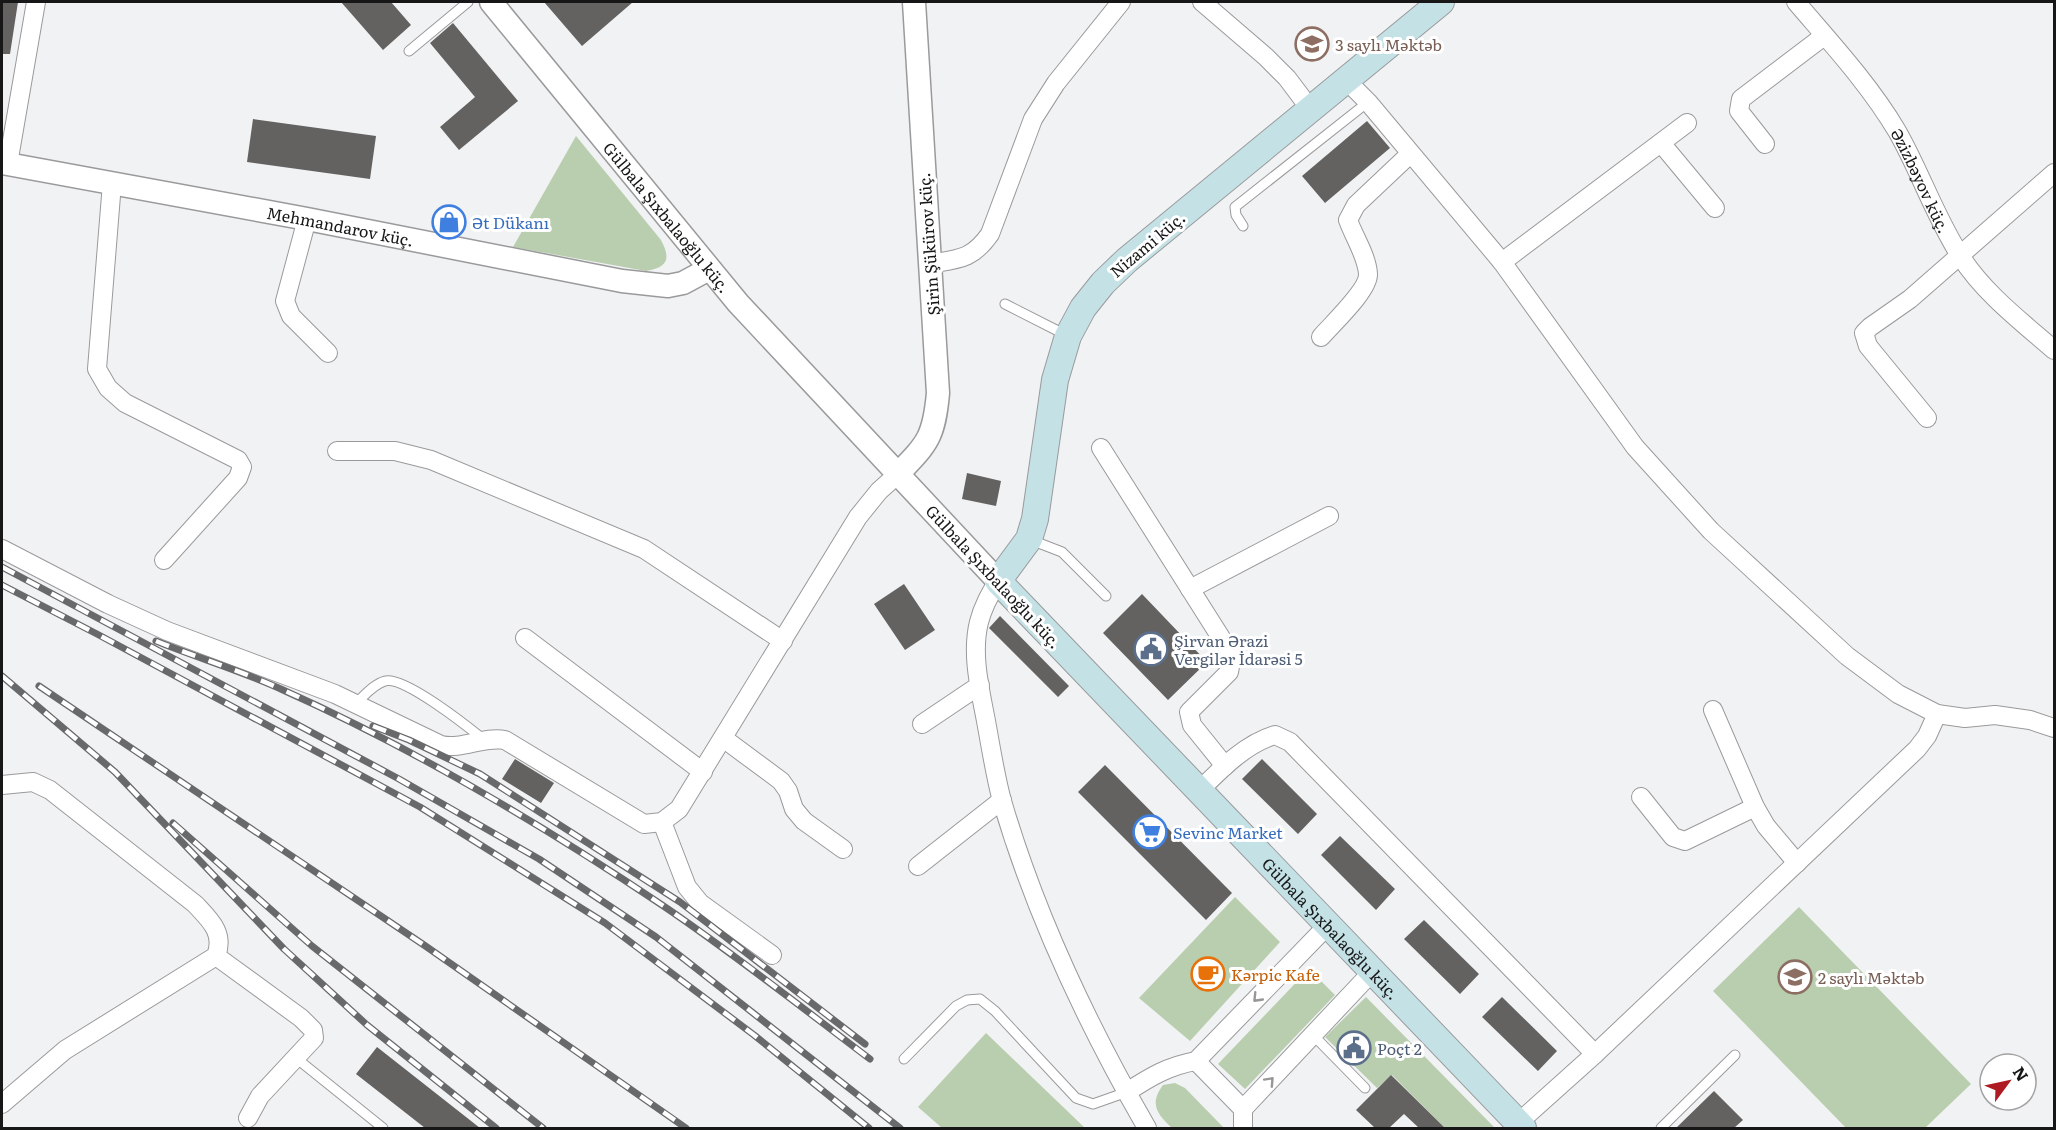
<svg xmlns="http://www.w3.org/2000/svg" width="2056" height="1130" viewBox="0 0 2056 1130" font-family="Literata,serif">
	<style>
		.green { fill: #b9ceae }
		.building { fill: #636261 }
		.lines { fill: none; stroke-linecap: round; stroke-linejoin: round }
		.service-casing { stroke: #9a9a9c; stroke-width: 11 }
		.minor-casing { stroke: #9a9a9c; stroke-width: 20 }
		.tertiary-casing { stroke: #9a9a9c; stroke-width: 25 }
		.secondary-casing { stroke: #9a9a9c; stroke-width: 28 }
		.service { stroke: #fff; stroke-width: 9 }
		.minor { stroke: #fff; stroke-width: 18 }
		.tertiary { stroke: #fff; stroke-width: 22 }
		.secondary { stroke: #c4e2e6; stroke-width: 26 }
		.rail-casing { stroke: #68696a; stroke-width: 7 }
		.rail { stroke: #fff; stroke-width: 4.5; stroke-dasharray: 14; stroke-linecap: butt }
		.oneway { stroke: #979797 }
		.labels { text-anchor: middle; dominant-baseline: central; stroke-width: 6; stroke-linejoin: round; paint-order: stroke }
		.education-label { font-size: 16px; fill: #785e54; stroke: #fff; text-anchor: start }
		.street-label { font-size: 16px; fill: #171718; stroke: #fff }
		.shop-label { font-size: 16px; fill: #366cbe; stroke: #fff; text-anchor: start }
		.service-label { font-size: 16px; fill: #4e5e75; stroke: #fff; text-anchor: start }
		.food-label { font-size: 16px; fill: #c56008; stroke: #fff; text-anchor: start }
	</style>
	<rect width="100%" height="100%" fill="#f1f2f4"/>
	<!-- green -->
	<path class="green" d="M576,136L661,240C671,259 668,267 646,271L513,247Z
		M1235,897L1280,942L1190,1041L1139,998Z
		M1799,907L1971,1084L1925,1128H1846L1713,991Z
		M1309,969L1335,995L1245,1089L1218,1064Z
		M1366,997L1495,1128H1445L1392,1075L1377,1088L1325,1037Z
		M986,1033L1085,1128H942L918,1107Z
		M1175,1083L1185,1088L1224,1128H1172C1157,1114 1149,1104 1163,1085Z"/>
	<!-- building -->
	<path class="building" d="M2,2H18L10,54H2Z
		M341,2H391L411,25L383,50Z
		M544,2H633L582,46Z
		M453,23L518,101L459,150L440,127L475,97L430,43Z
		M253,119L376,136L370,179L247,162Z
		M1367,121L1390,148L1325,203L1302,176Z
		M967,473L1001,481L996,506L962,499Z
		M904,584L935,630L905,650L874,604Z
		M1142,594L1207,662L1168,700L1103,633Z
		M1000,616L1069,686L1058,697L989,628Z
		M515,759L554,783L541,803L502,779Z
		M1262,759L1317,814L1298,834L1242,779Z
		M1105,765L1232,893L1206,920L1078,792Z
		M1340,836L1395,889L1376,910L1321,855Z
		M1424,920L1479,974L1460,994L1404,939Z
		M1502,997L1557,1051L1538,1071L1482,1017Z
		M1355,1032L1370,1046L1353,1064L1338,1050Z
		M377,1047L480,1128H425L356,1074Z
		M1391,1075L1445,1128H1419L1404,1114L1389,1128H1375L1356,1110Z
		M1714,1091L1743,1120L1734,1128H1676Z"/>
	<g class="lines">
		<defs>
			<path id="service" d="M409,51L468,2
				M1243,226L1236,215L1235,207L1368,102
				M1005,304L1066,335
				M1031,540L1062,552L1106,596
				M356,703C364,696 374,684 385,681C404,676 467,726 483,739
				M1313,1035L1365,1088
				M296,1058L383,1128
				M904,1059L956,1006L967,1000L980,999L995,1011L1076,1098L1093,1104L1127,1092
				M1661,1128L1735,1055"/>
			<g id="minor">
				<path d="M1202,2L1266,57L1287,78L1311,110"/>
				<path id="s1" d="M1796,2C1831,43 1869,84 1897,131C1920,171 1935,217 1961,257C1984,293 2022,322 2054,350"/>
				<path d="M1346,80L1368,102L1502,262L1635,447L1711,531L1847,656L1898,694L1937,714L1965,718L1995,715L2030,720L2054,728"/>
				<path d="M1661,143L1715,208"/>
				<path d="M1765,144L1739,111L1741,99L1824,36"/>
				<path d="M8,164L36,2"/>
				<path d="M112,183L97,369L108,388L125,403L238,460L242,467L238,478L164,560"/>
				<path d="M307,219L285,301L291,316L328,353"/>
				<path d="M1502,262L1687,123"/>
				<path d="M929,264C958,259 972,260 990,234L1033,119L1056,83L1121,2"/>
				<path d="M1321,337C1332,324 1369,290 1368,274C1367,256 1354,237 1348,220L1356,205L1410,154"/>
				<path d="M1927,418L1868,346L1864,333L1870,327L1910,299L2054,173"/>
				<path d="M1101,448L1230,652L1231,661L1229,672L1189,712L1192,725L1225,766"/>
				<path d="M337,451H395L431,460L644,549L783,641"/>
				<path d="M2,549L108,604L167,631L335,694L441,745C462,750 483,736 505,740L644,824L662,822L679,809L858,517L879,491L898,474"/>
				<path d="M998,581C990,594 983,606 979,622C971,654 980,689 986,721C991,748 995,775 1002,801C1036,917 1087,1024 1147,1128"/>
				<path d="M1190,589L1329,516"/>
				<path d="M525,638L703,772"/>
				<path d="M1713,710L1755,807L1766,826L1797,863"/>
				<path d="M922,724L980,685"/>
				<path d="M723,738L781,781L788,791L794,809L804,821L843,849"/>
				<path d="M2,785L33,782L50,790L195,904C210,920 225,933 216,956L65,1050L2,1104"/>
				<path d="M1199,791C1221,769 1245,744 1275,735L1290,742L1595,1054"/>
				<path d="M1641,797L1673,837L1685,841L1755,807"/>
				<path d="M662,822L687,887L700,903L772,955"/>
				<path d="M918,866L1002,800"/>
				<path d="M216,956L301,1018L313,1030L314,1038L260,1096L248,1118"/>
				<path d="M1196,1061L1243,1109"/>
				<path d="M1127,1092C1150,1077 1168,1066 1196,1061L1327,926"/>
				<path d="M1518,1123L1595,1054L1917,749L1927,736L1937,714"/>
				<path d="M1243,1128V1109L1372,972"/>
			</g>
			<g id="tertiary">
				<path id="s2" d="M491,2L738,303L998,581"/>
				<path id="s3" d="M2,163L307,219L622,281L668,286L683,283L709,269"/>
				<path d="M898,474C928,443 934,437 938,393L914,2"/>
			</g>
			<g id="secondary">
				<path id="s4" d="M1441,2L1127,260L1103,283L1083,308L1068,336L1055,380L1035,519L1029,539L998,581L1523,1128"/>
			</g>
		</defs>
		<!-- service casing -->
		<use href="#service" class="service-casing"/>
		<!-- minor casing -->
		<use href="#minor" class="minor-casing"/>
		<!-- tertiary casing -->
		<use href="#tertiary" class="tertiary-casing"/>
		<!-- secondary casing -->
		<use href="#secondary" class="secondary-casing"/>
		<!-- service -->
		<use href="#service" class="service"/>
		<!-- minor -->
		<use href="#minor" class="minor"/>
		<!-- tertiary -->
		<use href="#tertiary" class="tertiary"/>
		<!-- secondary -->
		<use href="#secondary" class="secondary"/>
		<defs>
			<path id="rail" d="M2,567L399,779L539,859L656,937L900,1128
				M2,585L97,634L420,807L605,923L754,1035L869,1128
				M156,641C198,658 242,671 283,690C413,748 544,826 662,905C733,953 801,1007 870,1059
				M2,676L115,772L284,949L367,1025L496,1128
				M39,686L424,945L686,1128
				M373,726L409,740L480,774L680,902L865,1044
				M173,823L312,946L543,1128"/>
		</defs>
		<!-- rail casing -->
		<use href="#rail" class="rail-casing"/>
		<!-- rail -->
		<use href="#rail" class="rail"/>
	</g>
	<!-- one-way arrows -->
	<defs><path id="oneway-chevron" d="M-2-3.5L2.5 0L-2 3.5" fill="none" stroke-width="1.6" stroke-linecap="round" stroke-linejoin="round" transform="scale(1.5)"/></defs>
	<g class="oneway">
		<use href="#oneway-chevron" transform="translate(1257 998) rotate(134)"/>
		<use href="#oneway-chevron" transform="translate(1270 1081) rotate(-47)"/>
	</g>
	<!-- icons -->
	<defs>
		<symbol id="school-ring" viewBox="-11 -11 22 22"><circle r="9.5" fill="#fff" stroke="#8d6e63" stroke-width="1.5"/><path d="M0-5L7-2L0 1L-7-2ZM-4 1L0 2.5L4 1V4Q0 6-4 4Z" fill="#8d6e63"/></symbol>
		<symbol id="shop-ring" viewBox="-11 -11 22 22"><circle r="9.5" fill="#fff" stroke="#3f7fe0" stroke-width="1.5"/><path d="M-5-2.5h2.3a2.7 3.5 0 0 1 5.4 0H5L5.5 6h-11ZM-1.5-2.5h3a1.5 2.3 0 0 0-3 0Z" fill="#3f7fe0"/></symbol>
		<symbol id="civic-ring" viewBox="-11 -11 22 22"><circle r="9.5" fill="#fff" stroke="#5c6f8a" stroke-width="1.5"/><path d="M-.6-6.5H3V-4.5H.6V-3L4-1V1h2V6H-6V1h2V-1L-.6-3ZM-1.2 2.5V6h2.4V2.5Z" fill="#5c6f8a"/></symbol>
		<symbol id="supermarket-ring" viewBox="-11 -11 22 22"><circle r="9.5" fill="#fff" stroke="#3f7fe0" stroke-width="1.5"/><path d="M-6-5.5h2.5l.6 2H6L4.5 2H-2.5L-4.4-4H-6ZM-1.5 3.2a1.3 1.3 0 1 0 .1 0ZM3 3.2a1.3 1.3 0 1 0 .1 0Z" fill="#3f7fe0"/></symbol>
		<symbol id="cafe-ring" viewBox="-11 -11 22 22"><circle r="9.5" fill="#fff" stroke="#e8710a" stroke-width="1.5"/><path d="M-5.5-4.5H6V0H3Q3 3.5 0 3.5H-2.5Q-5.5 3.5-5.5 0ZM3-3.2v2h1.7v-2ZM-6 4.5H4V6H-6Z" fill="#e8710a"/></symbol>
	</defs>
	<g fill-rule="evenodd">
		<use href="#school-ring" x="1293" y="25" width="38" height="38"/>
		<use href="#shop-ring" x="430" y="203" width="38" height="38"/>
		<use href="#civic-ring" x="1132" y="630" width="38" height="38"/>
		<use href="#supermarket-ring" x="1131" y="813" width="38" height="38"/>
		<use href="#cafe-ring" x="1189" y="955" width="38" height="38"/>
		<use href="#school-ring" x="1776" y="958" width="38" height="38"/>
		<use href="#civic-ring" x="1335" y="1029" width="38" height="38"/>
	</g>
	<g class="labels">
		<!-- education labels -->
		<g class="education-label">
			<text x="1335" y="44">3 saylı Məktəb</text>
			<text x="1818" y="977">2 saylı Məktəb</text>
		</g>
		<!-- street labels -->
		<g class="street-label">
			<text stroke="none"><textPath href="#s1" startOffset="219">Əzizbəyov küç.</textPath></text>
			<text stroke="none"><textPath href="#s2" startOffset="278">Gülbala Şıxbalaoğlu küç.</textPath></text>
			<text stroke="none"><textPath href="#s3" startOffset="344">Mehmandarov küç.</textPath></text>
			<text transform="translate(928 244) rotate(-94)">Şirin Şükürov küç.</text>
			<text transform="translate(1147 244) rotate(-40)">Nizami küç.</text>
			<text transform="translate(994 576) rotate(47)">Gülbala Şıxbalaoğlu küç.</text>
			<text stroke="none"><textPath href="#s4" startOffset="1244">Gülbala Şıxbalaoğlu küç.</textPath></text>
		</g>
		<!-- shop labels -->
		<g class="shop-label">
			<text x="472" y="222">Ət Dükanı</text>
			<text x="1173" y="832">Sevinc Market</text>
		</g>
		<!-- service labels -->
		<g class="service-label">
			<text x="1174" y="640">Şirvan Ərazi<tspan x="1174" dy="18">Vergilər İdarəsi 5</tspan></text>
			<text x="1377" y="1048">Poçt 2</text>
		</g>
		<!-- food labels -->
		<g class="food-label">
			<text x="1231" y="974">Kərpic Kafe</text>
		</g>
	</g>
	<!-- border -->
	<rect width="2056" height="1130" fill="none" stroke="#171718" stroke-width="6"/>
	<!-- north arrow -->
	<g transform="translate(2008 1082) rotate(57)"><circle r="28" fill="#ffffff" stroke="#a2a2a3" stroke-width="1.5"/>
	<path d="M0-4.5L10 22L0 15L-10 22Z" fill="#ae1b23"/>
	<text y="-9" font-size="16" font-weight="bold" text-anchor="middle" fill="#171718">N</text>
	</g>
</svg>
